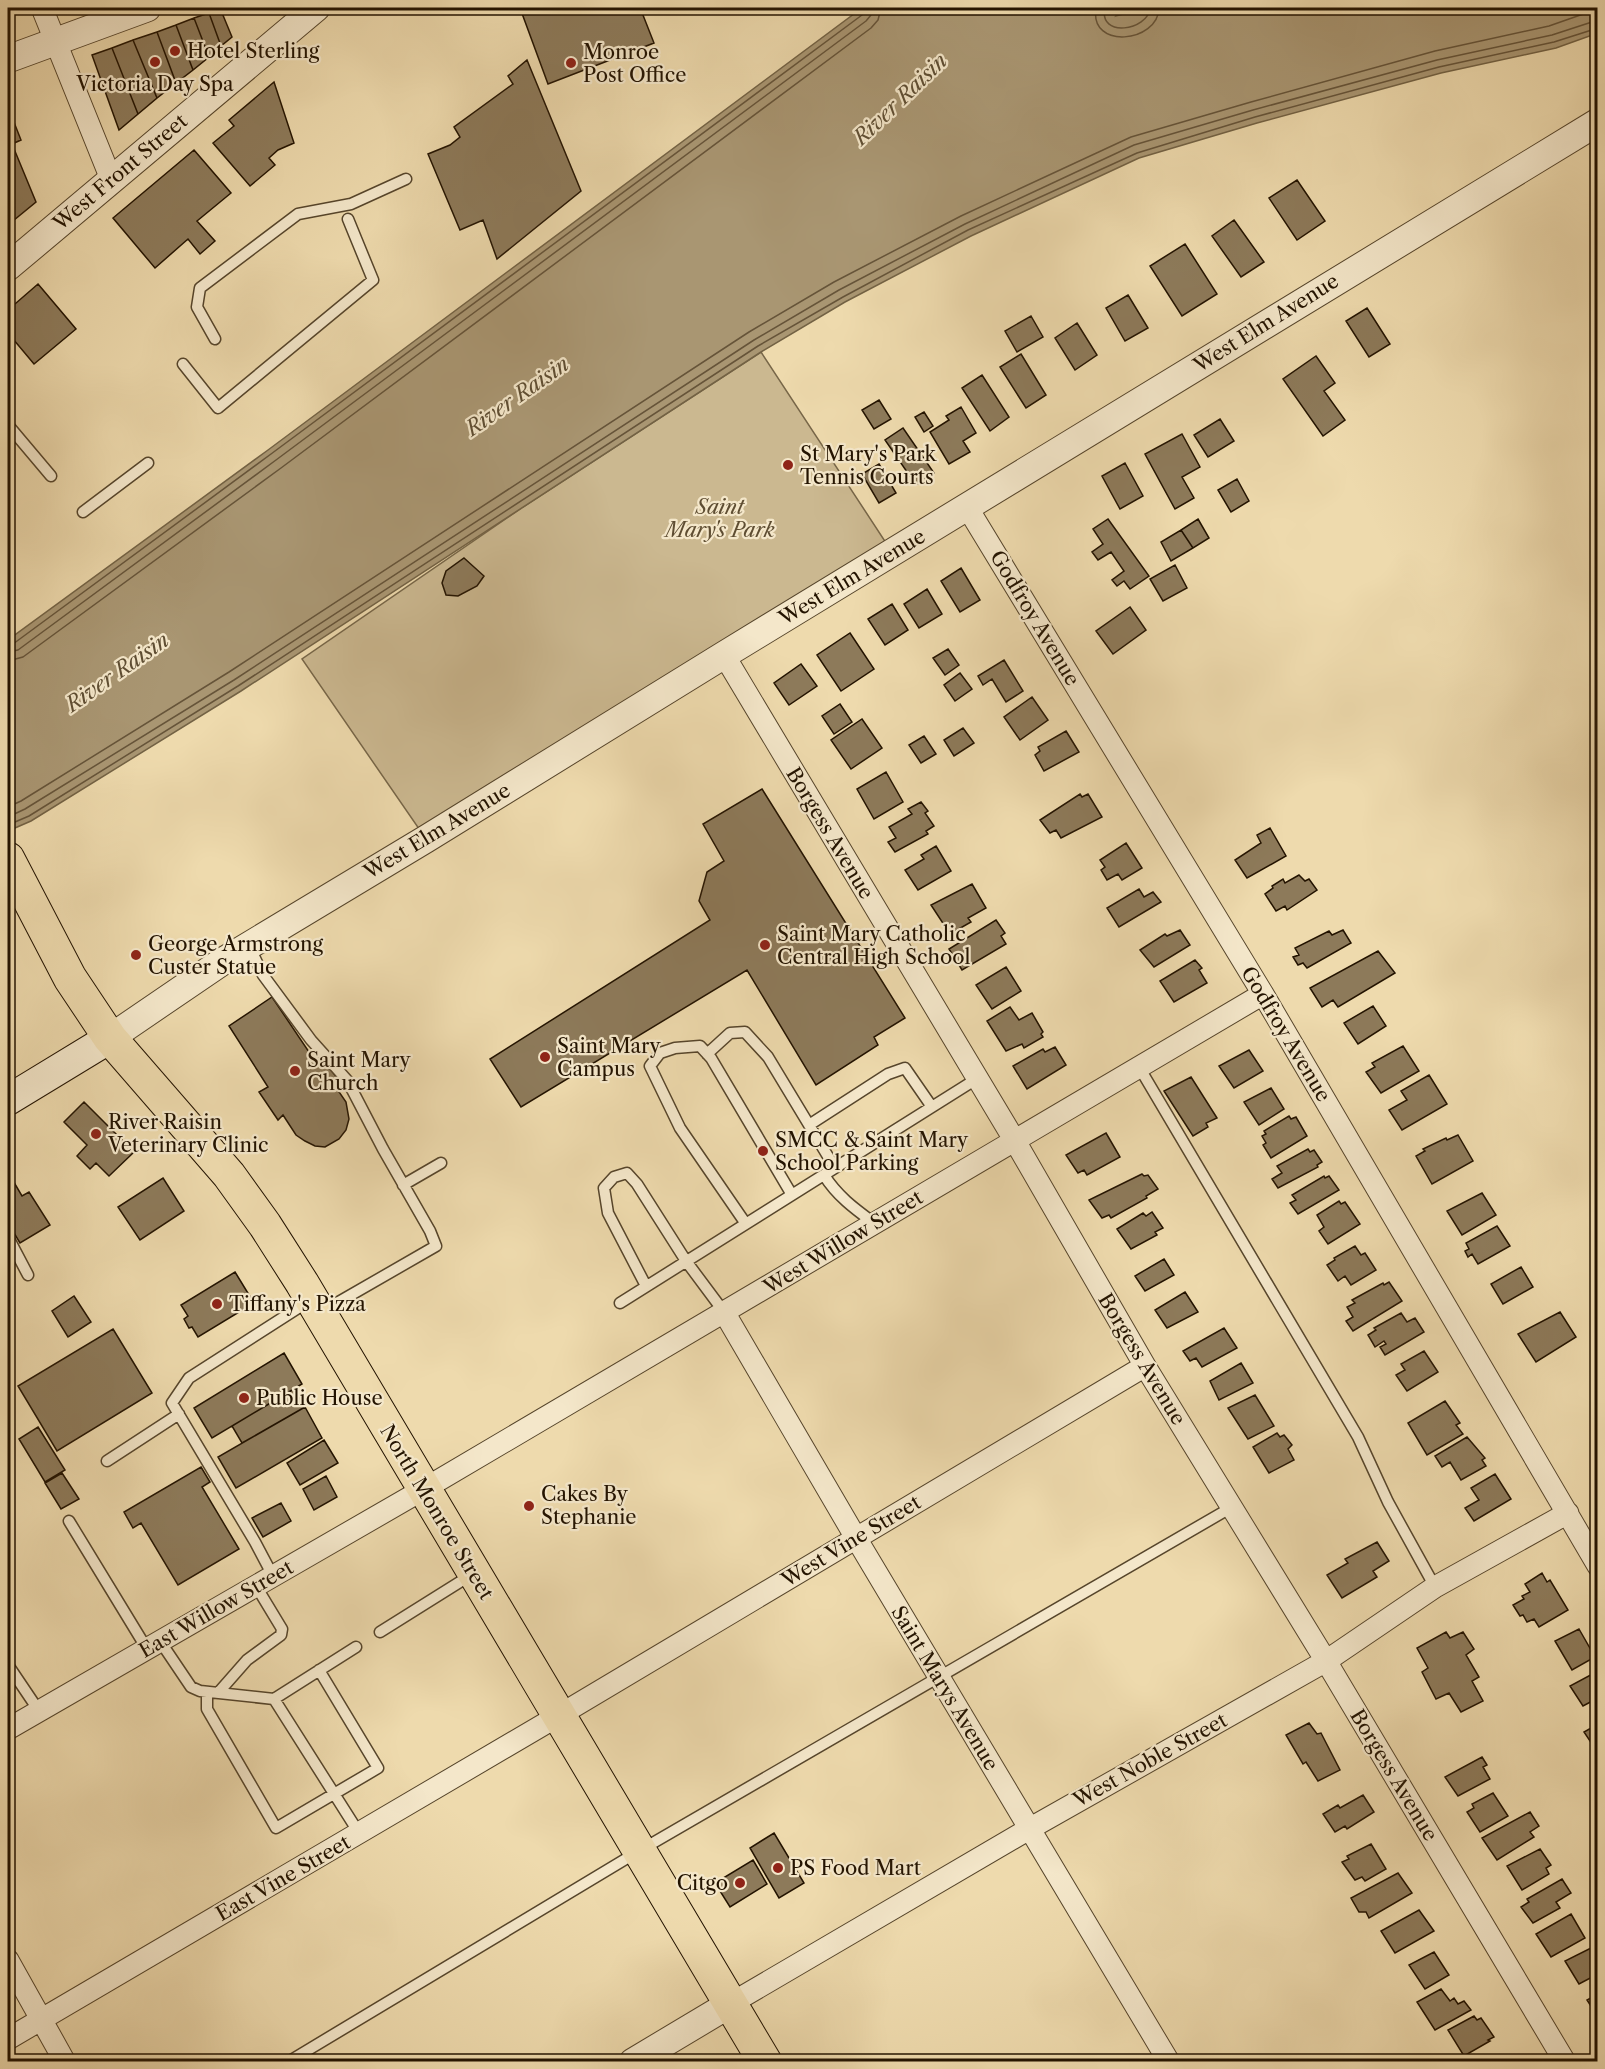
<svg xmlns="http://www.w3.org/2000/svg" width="1605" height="2069" viewBox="0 0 1605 2069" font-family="'Libre Caslon Text',serif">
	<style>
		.green { fill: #cbb890; stroke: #776648; stroke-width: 1.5 }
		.water { fill: #a99672; stroke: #736244; stroke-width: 1.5 }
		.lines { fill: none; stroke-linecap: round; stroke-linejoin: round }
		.shore { stroke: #665439; stroke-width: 1.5 }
		.building { fill: #8d7a5a; stroke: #231300; stroke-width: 1.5 }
		.service-casing { stroke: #56452b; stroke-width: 13 }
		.minor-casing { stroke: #56452b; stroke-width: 23 }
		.tertiary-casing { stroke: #56452b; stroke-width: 29 }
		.secondary-casing { stroke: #231300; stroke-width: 32 }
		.primary-casing { stroke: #231300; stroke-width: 35 }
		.service { stroke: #f4e7ca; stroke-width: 10 }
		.minor { stroke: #f4e7ca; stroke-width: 21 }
		.tertiary { stroke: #f4e7ca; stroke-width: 27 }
		.secondary { stroke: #f4e7ca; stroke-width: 30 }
		.primary { stroke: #eedaad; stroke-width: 33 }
		.poi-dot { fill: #8f2418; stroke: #f4e7ca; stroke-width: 2 }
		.labels { text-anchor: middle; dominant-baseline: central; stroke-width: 4.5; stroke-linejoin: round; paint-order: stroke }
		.poi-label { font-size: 20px; fill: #231300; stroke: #f4e7ca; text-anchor: start }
		.street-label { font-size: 20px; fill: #231300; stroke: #f4e7ca }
		.park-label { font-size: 20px; font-style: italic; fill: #5e4d32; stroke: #f4e7ca }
		.water-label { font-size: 21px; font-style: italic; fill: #5f4e33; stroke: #f4e7ca }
	</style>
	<rect width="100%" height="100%" fill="#eedaad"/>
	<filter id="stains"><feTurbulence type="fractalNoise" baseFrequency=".00333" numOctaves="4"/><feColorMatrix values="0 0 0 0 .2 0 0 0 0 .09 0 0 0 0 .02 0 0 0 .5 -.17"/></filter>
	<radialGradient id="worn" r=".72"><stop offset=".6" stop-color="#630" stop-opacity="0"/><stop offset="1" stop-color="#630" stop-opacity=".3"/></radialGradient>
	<!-- green -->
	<path class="green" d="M761,352L892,552L426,839L302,659L523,507Z"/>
	<!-- water -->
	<path class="water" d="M862,8H1122L1116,16L1146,8H1597L1598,33L1556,48L1441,73L1257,123L1139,158L971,236L845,302L761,352L241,691L31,821L8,831V640L268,450Z"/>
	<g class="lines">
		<!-- shore -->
		<path class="shore" d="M1096,8C1089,50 1158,43 1159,8
			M1105,8C1098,38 1148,31 1150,8
			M8,645L13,644L271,454L862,15L864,8
			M8,652L18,650L276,460L866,21L871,15L872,8
			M8,661L23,657L281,468L871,28L878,20L881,8
			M8,807L21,801L229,672L749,332L834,282L961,216L1131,137L1251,102L1435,51L1549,26L1589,12L1598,11
			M8,817L25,809L234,680L754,340L839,290L965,224L1134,145L1253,110L1437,60L1552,35L1598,20
			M8,825L29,816L238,686L758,346L843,297L968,230L1137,153L1255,117L1439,67L1554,42L1598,28"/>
	</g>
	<!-- building -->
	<path class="building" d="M220,8L232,37L221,46L209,13Z
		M520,8H649L641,10L654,43L548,84Z
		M209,13L221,46L209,57L194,18Z
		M194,18L209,57L193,70L176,25Z
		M176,25L193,70L176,83L157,32Z
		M157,32L176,83L157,98L133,40Z
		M133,40L157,98L138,114L112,48Z
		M112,48L138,114L119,130L92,55Z
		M527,60L581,191L497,259L483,220L460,230L428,154L450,145L460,137L454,127L513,84L508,76Z
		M274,82L294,143L278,150L269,158L275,165L250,186L213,143L234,126L229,120Z
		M8,107L21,140L12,144L36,202L8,225Z
		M194,150L231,193L197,221L215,241L200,254L188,239L155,268L113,218Z
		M1297,180L1325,221L1297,240L1269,198Z
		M1234,220L1264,262L1241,277L1212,236Z
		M1185,244L1217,294L1182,316L1150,266Z
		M38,284L76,329L34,364L8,333V310Z
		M1128,295L1148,328L1125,341L1106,308Z
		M1367,308L1390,344L1369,357L1346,321Z
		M1031,316L1043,337L1017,352L1005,331Z
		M1077,323L1097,355L1075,370L1055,338Z
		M1021,354L1046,395L1026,408L1000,367Z
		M1316,356L1335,383L1324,391L1345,420L1323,436L1283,379Z
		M982,375L1009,417L990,431L962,388Z
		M879,400L891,419L874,429L862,410Z
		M961,407L976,433L963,441L970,452L949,464L930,432L949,420L946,416Z
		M924,412L933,426L924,432L915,417Z
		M1220,419L1234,441L1208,457L1194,435Z
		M903,428L934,473L916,485L885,440Z
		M1182,434L1200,467L1182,477L1194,498L1175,509L1145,454Z
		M1125,463L1143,496L1120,509L1102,476Z
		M879,464L896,493L879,503L862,474Z
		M1237,479L1249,501L1231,512L1218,490Z
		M1108,519L1149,576L1130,589L1124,581L1117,586L1112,580L1124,571L1111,552L1098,560L1092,552L1103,544L1093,529Z
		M1198,519L1209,538L1193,548L1181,530Z
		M1181,530L1193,548L1171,561L1161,542Z
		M464,558L484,576L477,586L458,596L446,595L442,583L446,571Z
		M1175,565L1187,588L1163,601L1150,579Z
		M961,568L980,600L960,612L941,581Z
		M927,589L942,614L919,628L904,604Z
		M892,604L908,630L885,645L868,619Z
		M1130,607L1146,630L1113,654L1096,631Z
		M850,633L874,669L841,691L817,655Z
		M948,649L959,665L945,675L933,658Z
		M1004,660L1023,691L1006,702L992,679L983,685L978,676Z
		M801,664L817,686L789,705L774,683Z
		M960,673L972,689L955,701L944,685Z
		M1032,697L1048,720L1020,740L1004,717Z
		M840,704L852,722L834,734L822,716Z
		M862,719L882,748L851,769L831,740Z
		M963,728L974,743L954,756L944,740Z
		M1066,731L1079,752L1044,771L1035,755L1040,751L1038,747Z
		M924,736L936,754L921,763L909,745Z
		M886,772L903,802L874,819L857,789Z
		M762,789L905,1018L874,1037L878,1045L816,1085L747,970L521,1107L490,1059L710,920L699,901L707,872L724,861L703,824Z
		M1080,794L1082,797L1088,794L1102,817L1061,838L1056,830L1050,833L1040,820Z
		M921,802L928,811L925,813L934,826L926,831L928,834L895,852L888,842L896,838L889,827L912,814L908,809Z
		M1270,828L1286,856L1247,878L1235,860L1261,843L1257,835Z
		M1126,843L1142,868L1122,880L1118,874L1107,880L1101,870L1105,867L1100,860Z
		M936,846L951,871L918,890L905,870L924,859L921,855Z
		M1299,875L1305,881L1309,879L1317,890L1287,910L1285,906L1276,911L1265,894L1273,888L1272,886L1283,879L1285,883Z
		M972,884L986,908L968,918L971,922L950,934L931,905Z
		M1139,889L1144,897L1153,892L1161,902L1119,927L1107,908Z
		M996,920L1005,933L1001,936L1006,944L962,970L949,949Z
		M1180,930L1190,945L1154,967L1140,950L1165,934L1167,936Z
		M1343,930L1351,943L1307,968L1303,963L1298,965L1293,957L1299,955L1295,948L1329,931L1332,935Z
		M1378,951L1395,973L1338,1007L1333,1000L1322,1007L1310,988Z
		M1195,960L1202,968L1199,970L1207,983L1174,1002L1160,981Z
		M1006,967L1021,991L992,1009L976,985Z
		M272,997L313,1058L320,1054L342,1085L337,1089L346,1102L349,1119L346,1130L339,1139L325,1147L315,1146L305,1141L296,1135L283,1115L278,1120L259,1092L268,1087L229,1026Z
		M1373,1006L1386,1026L1358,1044L1344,1023Z
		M1010,1007L1019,1020L1032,1013L1043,1032L1041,1034L1043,1037L1024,1048L1022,1044L1006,1051L987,1021Z
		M1403,1046L1419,1071L1381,1093L1366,1072L1375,1067L1372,1063Z
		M1055,1047L1066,1065L1027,1089L1013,1066L1043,1049L1045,1052Z
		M1249,1050L1263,1071L1234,1088L1219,1066Z
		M1429,1075L1447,1104L1402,1130L1389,1110L1407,1100L1401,1091Z
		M1191,1077L1217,1118L1206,1123L1208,1127L1193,1136L1164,1091Z
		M1271,1088L1284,1109L1259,1125L1244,1102Z
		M84,1102L134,1152L109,1176L96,1163L90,1169L77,1156L87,1145L64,1122Z
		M1289,1116L1291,1119L1296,1117L1307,1136L1271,1158L1263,1145L1266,1143L1262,1136L1266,1134L1264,1131Z
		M1106,1133L1120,1157L1087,1175L1084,1170L1078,1173L1066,1155Z
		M1458,1135L1473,1161L1432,1184L1416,1156L1425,1151L1423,1149L1446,1138L1447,1140Z
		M1308,1149L1310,1152L1314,1150L1322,1162L1317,1165L1318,1167L1278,1188L1272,1179L1282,1173L1277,1166Z
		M1142,1174L1144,1176L1148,1175L1158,1189L1146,1196L1147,1198L1111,1218L1109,1215L1102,1218L1089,1200Z
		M1324,1176L1325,1178L1329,1176L1339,1190L1298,1214L1290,1203L1296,1200L1292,1195Z
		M163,1178L184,1211L140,1240L118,1207Z
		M12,1179L22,1196L29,1192L50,1225L20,1243L8,1223V1182Z
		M1482,1193L1496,1215L1462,1235L1447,1211Z
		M1339,1201L1341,1204L1345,1202L1360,1224L1328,1244L1319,1231L1324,1227L1317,1215Z
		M1152,1212L1163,1228L1155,1232L1157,1235L1131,1249L1117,1229L1143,1213L1146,1216Z
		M1497,1226L1510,1246L1478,1264L1472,1254L1468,1257L1465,1251L1469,1249L1466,1243Z
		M1355,1246L1361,1255L1365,1253L1376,1270L1351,1285L1345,1276L1338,1281L1327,1265L1335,1260L1334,1258Z
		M1164,1259L1174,1275L1145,1291L1135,1276Z
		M1521,1267L1533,1287L1503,1304L1491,1284Z
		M235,1272L254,1303L198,1337L192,1327L189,1328L184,1319L188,1316L181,1305Z
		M1389,1282L1402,1301L1353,1331L1346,1321L1353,1317L1347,1307L1355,1303L1352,1300L1383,1283L1384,1285Z
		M1185,1292L1198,1312L1167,1328L1155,1310Z
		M74,1296L91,1322L68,1337L52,1311Z
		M1560,1312L1576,1337L1536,1362L1518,1334Z
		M1401,1313L1407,1322L1415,1318L1424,1332L1385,1355L1380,1347L1386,1344L1384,1341L1375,1347L1368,1335L1376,1330L1374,1328Z
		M1224,1328L1237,1348L1202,1367L1196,1358L1190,1361L1183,1351Z
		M113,1329L152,1393L57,1451L18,1386Z
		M1424,1351L1438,1372L1407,1391L1396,1375L1405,1370L1401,1364Z
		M284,1353L302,1384L212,1438L194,1408Z
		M1241,1363L1253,1383L1219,1400L1210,1381Z
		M294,1389L305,1407L242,1443L232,1426Z
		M1255,1395L1274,1426L1248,1439L1228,1408Z
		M1445,1401L1460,1423L1456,1425L1463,1434L1427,1455L1408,1423Z
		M305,1407L322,1438L236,1488L218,1457Z
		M38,1427L65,1470L45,1482L19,1439Z
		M1277,1433L1280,1437L1284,1435L1292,1445L1288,1449L1294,1460L1269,1473L1253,1447Z
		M1467,1437L1485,1458L1482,1460L1486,1466L1461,1480L1450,1462L1442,1467L1435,1456Z
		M324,1440L338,1463L300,1485L287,1463Z
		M201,1467L210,1482L202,1487L239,1549L178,1585L141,1523L133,1528L124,1512Z
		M62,1473L79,1499L61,1509L45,1483Z
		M1495,1474L1511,1499L1474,1521L1465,1508L1479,1500L1471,1488Z
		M326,1476L337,1497L314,1510L303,1489Z
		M281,1503L291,1521L263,1537L252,1518Z
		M1377,1542L1389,1561L1373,1571L1377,1577L1342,1598L1327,1575L1348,1563L1345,1559Z
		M1542,1573L1547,1582L1550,1580L1568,1610L1539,1627L1534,1619L1527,1622L1523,1615L1520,1616L1513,1605L1524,1599L1522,1596L1530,1592L1525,1584Z
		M1579,1629L1595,1657L1572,1670L1555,1641Z
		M1446,1632L1450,1638L1463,1632L1474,1649L1466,1655L1479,1677L1472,1681L1483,1701L1461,1712L1449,1693L1436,1699L1422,1672L1428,1668L1417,1648Z
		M1598,1671V1698L1583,1706L1570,1686Z
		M1309,1723L1317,1734L1321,1733L1340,1770L1318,1781L1306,1762L1303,1764L1286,1735Z
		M1598,1724V1746L1594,1747L1584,1732Z
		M1482,1757L1487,1765L1483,1767L1490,1779L1458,1796L1445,1777Z
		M1493,1793L1508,1816L1480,1832L1467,1812L1474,1808L1472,1804Z
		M1363,1795L1374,1812L1347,1829L1345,1826L1335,1832L1323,1814L1338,1805L1340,1808Z
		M1530,1812L1539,1826L1530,1832L1534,1837L1497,1860L1482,1838Z
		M774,1833L804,1883L779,1898L750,1848Z
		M1371,1844L1386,1869L1365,1881L1362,1877L1355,1880L1342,1862L1349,1859L1347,1856Z
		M1540,1849L1551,1865L1546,1868L1549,1874L1522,1890L1507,1866Z
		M753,1860L767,1884L730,1907L715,1883Z
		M1398,1873L1412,1893L1369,1918L1366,1912H1359L1351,1898Z
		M1562,1879L1571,1893L1556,1902L1560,1908L1533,1923L1521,1907L1529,1902L1527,1899Z
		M1419,1910L1434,1931L1395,1953L1381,1931Z
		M1571,1914L1585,1938L1551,1957L1536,1934Z
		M1593,1947L1598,1955V1974L1579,1984L1565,1961Z
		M1434,1952L1449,1975L1425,1989L1409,1965Z
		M1441,1989L1450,2001L1454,1998L1458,2004L1464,2001L1471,2010L1435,2030L1417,2002Z
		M1598,1994V2017L1587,2000Z
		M1474,2016L1477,2020L1481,2018L1494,2037L1488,2040L1490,2041L1464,2056L1448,2030Z
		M1493,2055L1498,2062H1480Z"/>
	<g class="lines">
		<defs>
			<path id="service" d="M215,339L197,307L200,288L298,214L351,204L406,179
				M183,364L218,408L373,280L348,219
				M8,425L51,476
				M83,512L148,463
				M249,946L263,975L311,1040L347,1080L383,1149L430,1231L436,1246L323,1311
				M707,1054L730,1033L745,1032L768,1057L835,1168
				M1139,1067L1358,1437L1388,1502L1435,1587
				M809,1125L888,1074L905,1068L932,1107
				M824,1175C837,1196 855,1209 874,1223
				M403,1185L441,1163
				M746,1224L680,1128L650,1066L660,1053L675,1048L700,1046L711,1058L792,1195
				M8,1237L28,1275
				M646,1286L608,1213L604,1188L614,1177L627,1173L637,1184L686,1261L724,1312
				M620,1303L978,1078
				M107,1461L179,1414
				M69,1521L147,1649
				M273,1576L255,1542L172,1403L189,1378L309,1301
				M380,1632L471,1575
				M160,1641L191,1687L200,1691L274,1699L359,1833
				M8,1665L39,1711
				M207,1692V1709L276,1828L378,1768L319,1670
				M218,1693L247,1660L281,1635L282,1629L256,1586
				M274,1699L356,1647
				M288,2062L639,1851L1232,1507"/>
			<path id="minor" d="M42,8L111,179
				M967,507L1263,994L1598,1566
				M724,655L1015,1141L1145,1366L1326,1661L1565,2062
				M724,1312L856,1538L1169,2062
				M8,1729L424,1489L1263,994
				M8,1960L65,2062
				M730,2004L1029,1829L1326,1661L1435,1587L1568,1513
				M8,2039L558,1716L1145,1366"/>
			<path id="tertiary" d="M8,59L147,8
				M8,267L316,8
				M110,1038L220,963L426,839L724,655L1598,122
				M633,2062L730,2004"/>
			<path id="secondary" d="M8,1100L110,1038"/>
			<path id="primary" d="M8,859L70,978L110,1038L229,1175L265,1225L302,1283L765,2062"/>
		</defs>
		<!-- service casing -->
		<use href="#service" class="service-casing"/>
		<!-- minor casing -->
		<use href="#minor" class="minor-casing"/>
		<!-- tertiary casing -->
		<use href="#tertiary" class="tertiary-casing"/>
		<!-- secondary casing -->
		<use href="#secondary" class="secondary-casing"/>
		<!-- primary casing -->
		<use href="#primary" class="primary-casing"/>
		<!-- service -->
		<use href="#service" class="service"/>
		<!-- minor -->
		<use href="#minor" class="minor"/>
		<!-- tertiary -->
		<use href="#tertiary" class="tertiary"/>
		<!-- secondary -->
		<use href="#secondary" class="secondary"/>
		<!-- primary -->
		<use href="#primary" class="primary"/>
	</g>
	<!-- markers -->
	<g class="poi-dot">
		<circle cx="175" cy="51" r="6"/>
		<circle cx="155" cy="62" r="6"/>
		<circle cx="571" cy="63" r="6"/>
		<circle cx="788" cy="465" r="6"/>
		<circle cx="765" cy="945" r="6"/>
		<circle cx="136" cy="955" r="6"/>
		<circle cx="545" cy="1057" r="6"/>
		<circle cx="295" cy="1071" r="6"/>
		<circle cx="96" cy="1134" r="6"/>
		<circle cx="763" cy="1151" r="6"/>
		<circle cx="217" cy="1304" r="6"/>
		<circle cx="244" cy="1398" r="6"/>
		<circle cx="529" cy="1506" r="6"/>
		<circle cx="778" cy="1868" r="6"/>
		<circle cx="740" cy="1883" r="6"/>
	</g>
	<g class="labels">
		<!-- poi labels -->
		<g class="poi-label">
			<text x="187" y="51">Hotel Sterling</text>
			<text x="583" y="52">Monroe<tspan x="583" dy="23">Post Office</tspan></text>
			<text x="155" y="84" text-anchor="middle">Victoria Day Spa</text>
			<text x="800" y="454">St Mary's Park<tspan x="800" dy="23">Tennis Courts</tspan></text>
			<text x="777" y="934">Saint Mary Catholic<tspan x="777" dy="23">Central High School</tspan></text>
			<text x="148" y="944">George Armstrong<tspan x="148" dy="23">Custer Statue</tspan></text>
			<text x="557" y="1046">Saint Mary<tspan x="557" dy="23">Campus</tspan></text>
			<text x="307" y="1060">Saint Mary<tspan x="307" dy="23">Church</tspan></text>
			<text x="108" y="1122">River Raisin<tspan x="108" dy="23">Veterinary Clinic</tspan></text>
			<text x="775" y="1140">SMCC &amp; Saint Mary<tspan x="775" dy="23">School Parking</tspan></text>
			<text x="229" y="1304">Tiffany's Pizza</text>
			<text x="256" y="1398">Public House</text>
			<text x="541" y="1494">Cakes By<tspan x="541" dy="23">Stephanie</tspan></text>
			<text x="790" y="1868">PS Food Mart</text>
			<text x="728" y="1883" text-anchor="end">Citgo</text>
		</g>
		<!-- street labels -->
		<g class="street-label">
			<text transform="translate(120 172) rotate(-40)">West Front Street</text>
			<text transform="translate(1266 323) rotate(-32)">West Elm Avenue</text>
			<text transform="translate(852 577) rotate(-31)">West Elm Avenue</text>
			<text transform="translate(1035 618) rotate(59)">Godfroy Avenue</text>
			<text transform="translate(437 831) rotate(-31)">West Elm Avenue</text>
			<text transform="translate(830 833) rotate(59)">Borgess Avenue</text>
			<text transform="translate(1286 1034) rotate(59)">Godfroy Avenue</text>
			<text transform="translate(843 1242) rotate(-31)">West Willow Street</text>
			<text transform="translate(1142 1359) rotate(59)">Borgess Avenue</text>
			<text transform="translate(437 1512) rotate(59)">North Monroe Street</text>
			<text transform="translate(851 1541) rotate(-31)">West Vine Street</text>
			<text transform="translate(216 1609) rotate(-30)">East Willow Street</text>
			<text transform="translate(945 1688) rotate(59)">Saint Marys Avenue</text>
			<text transform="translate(1150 1760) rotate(-29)">West Noble Street</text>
			<text transform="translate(1394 1775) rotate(59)">Borgess Avenue</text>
			<text transform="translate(283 1878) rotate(-30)">East Vine Street</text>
		</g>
		<!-- park labels -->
		<g class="park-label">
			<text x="720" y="507">Saint<tspan x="720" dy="23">Mary's Park</tspan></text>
		</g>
		<!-- water labels -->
		<g class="water-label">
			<text transform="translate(900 99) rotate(-44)">River Raisin</text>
			<text transform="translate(517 396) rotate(-35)">River Raisin</text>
			<text transform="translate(117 672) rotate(-35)">River Raisin</text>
		</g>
	</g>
	<!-- margin -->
	<rect width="1605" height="2069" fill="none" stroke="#eedaad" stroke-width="30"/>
	<rect x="9" y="9" width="1587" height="2051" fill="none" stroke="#231300" stroke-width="3"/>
	<rect x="15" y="15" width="1575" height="2039" fill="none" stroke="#231300" stroke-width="1.5"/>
	<rect width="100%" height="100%" filter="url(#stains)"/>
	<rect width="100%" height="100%" fill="url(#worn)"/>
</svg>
